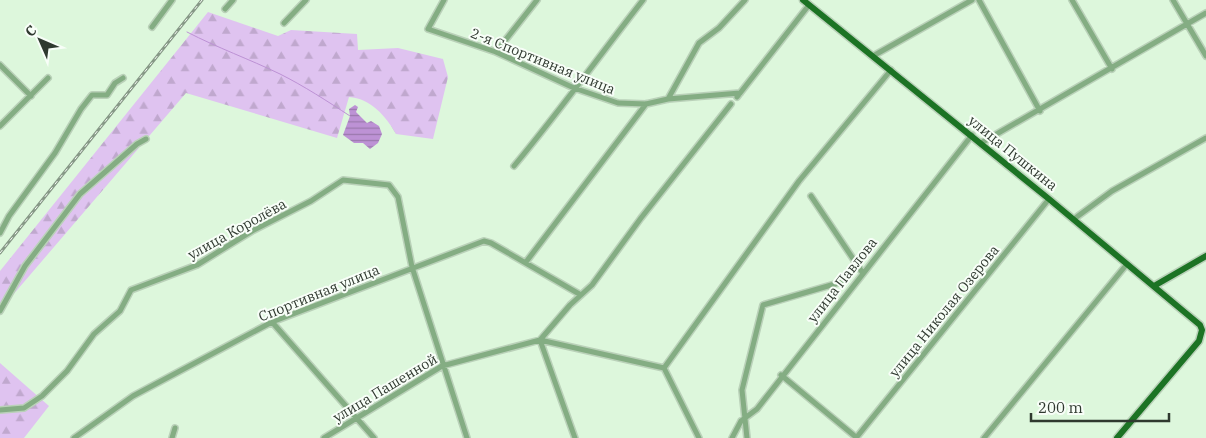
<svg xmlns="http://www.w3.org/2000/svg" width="1206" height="438" viewBox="0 0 1206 438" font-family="'IBM Plex Serif',serif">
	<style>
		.forest { fill: url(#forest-firs) }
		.water { fill: url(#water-rules) }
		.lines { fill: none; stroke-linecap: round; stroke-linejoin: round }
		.stream { stroke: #bd92d5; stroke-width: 1 }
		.minor-casing { stroke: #bad1b9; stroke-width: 8 }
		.major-casing { stroke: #bad1b9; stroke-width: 9 }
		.minor { stroke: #84ad83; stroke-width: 5 }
		.major { stroke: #1c7324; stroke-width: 6 }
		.rail-casing { stroke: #869886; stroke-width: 3 }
		.rail { stroke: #f8fef8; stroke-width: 1; stroke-dasharray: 4; stroke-linecap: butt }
		.labels { text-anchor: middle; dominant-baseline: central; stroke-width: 4; stroke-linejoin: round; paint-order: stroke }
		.street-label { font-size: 14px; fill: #2f392f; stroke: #f8fef8 }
	</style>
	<defs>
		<pattern id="forest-firs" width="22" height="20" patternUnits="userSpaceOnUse" patternTransform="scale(1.25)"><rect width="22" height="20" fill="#dfc3f0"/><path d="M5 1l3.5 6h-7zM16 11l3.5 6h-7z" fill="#c0a8ce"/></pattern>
		<pattern id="water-rules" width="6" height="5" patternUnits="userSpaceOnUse" patternTransform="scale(1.25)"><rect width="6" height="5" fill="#bd92d5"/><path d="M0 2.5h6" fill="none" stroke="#9a78ad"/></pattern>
	</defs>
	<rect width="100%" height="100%" fill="#ddf7dc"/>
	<!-- forest -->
	<path class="forest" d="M208,12L278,36L291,30L357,34L358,50L398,48L443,59L448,77L433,139L396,134C386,116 370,98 349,97L337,138L186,93L0,310V271Z
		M0,363L49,406L24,438H0Z"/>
	<!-- water -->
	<path class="water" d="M355,105L358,107L356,112L367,123L371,121L379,126L382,134L378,143L370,149L363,143H354L343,135L350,116L349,109Z"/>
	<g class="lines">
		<!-- stream -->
		<path class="stream" d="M187,32C218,48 249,59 280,74C304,86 327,101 350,116"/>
		<defs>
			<path id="minor" d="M444,0L428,29L496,52L574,88L618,103L646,104L668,99L740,93
				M979,0L1040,111
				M1072,0L1112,69
				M1173,0L1206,56
				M225,9L233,0
				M284,23L306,0
				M152,27L172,0
				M496,52L537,0
				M873,56L972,0
				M0,65L31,96
				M737,97L809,5
				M668,99L699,43L719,28L745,0
				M0,126L48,78
				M981,143L1206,13
				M514,166C559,112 600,55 643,0
				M811,196L862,272
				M1074,219L1112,191L1206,138
				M0,233L9,216L55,153L81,109L92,95H107L115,83L123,78
				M526,262L646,104
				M0,311L25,266L80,194L137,144L146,139
				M272,322L374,438
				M664,368L799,181L891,70
				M664,368L699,438
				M781,375L857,438
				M0,410L24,408L42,396L67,371L94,334L120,311L131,290L197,265L252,231L311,201L343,180L389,185L398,197L412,267L467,438
				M74,438L133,396L272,322L484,241L491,243L581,295
				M172,438L175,428
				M324,438L442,366L540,340L664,368
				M575,438L540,340L570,305L592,285L641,218L731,104
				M732,438L741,421L757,409L972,135
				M747,438L742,390L763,305L845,281
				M856,438L1049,199
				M984,438L1127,264"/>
			<path id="major" d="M803,0L1049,199L1200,325L1202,330L1199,341L1117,438
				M1154,286L1206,256"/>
		</defs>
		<!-- minor casing -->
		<use href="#minor" class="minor-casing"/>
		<!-- major casing -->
		<use href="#major" class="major-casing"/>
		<!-- minor -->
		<use href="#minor" class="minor"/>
		<!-- major -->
		<use href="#major" class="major"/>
		<defs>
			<path id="rail" d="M0,253L202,0"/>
		</defs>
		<!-- rail casing -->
		<use href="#rail" class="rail-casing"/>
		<!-- rail -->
		<use href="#rail" class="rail"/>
	</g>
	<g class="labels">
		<!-- street labels -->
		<g class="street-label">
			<text transform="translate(543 61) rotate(22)">2-я Спортивная улица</text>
			<text transform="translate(1013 153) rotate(39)">улица Пушкина</text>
			<text transform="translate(237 229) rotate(-29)">улица Королёва</text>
			<text transform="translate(842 280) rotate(-52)">улица Павлова</text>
			<text transform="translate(319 293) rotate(-22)">Спортивная улица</text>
			<text transform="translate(944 311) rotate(-51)">улица Николая Озерова</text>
			<text transform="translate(385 388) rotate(-31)">улица Пашенной</text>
		</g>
	</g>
	<!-- north arrow -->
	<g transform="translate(40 40) rotate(315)" stroke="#f8fef8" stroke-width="4" paint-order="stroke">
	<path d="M0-4L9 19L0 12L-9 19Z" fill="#2f392f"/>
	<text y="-8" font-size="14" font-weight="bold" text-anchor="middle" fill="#2f392f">С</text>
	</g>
	<!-- scale -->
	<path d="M1031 413v8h138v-8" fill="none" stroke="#2f392f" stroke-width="2.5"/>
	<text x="1038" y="413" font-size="15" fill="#2f392f" stroke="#f8fef8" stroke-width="4" paint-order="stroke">200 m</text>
</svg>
